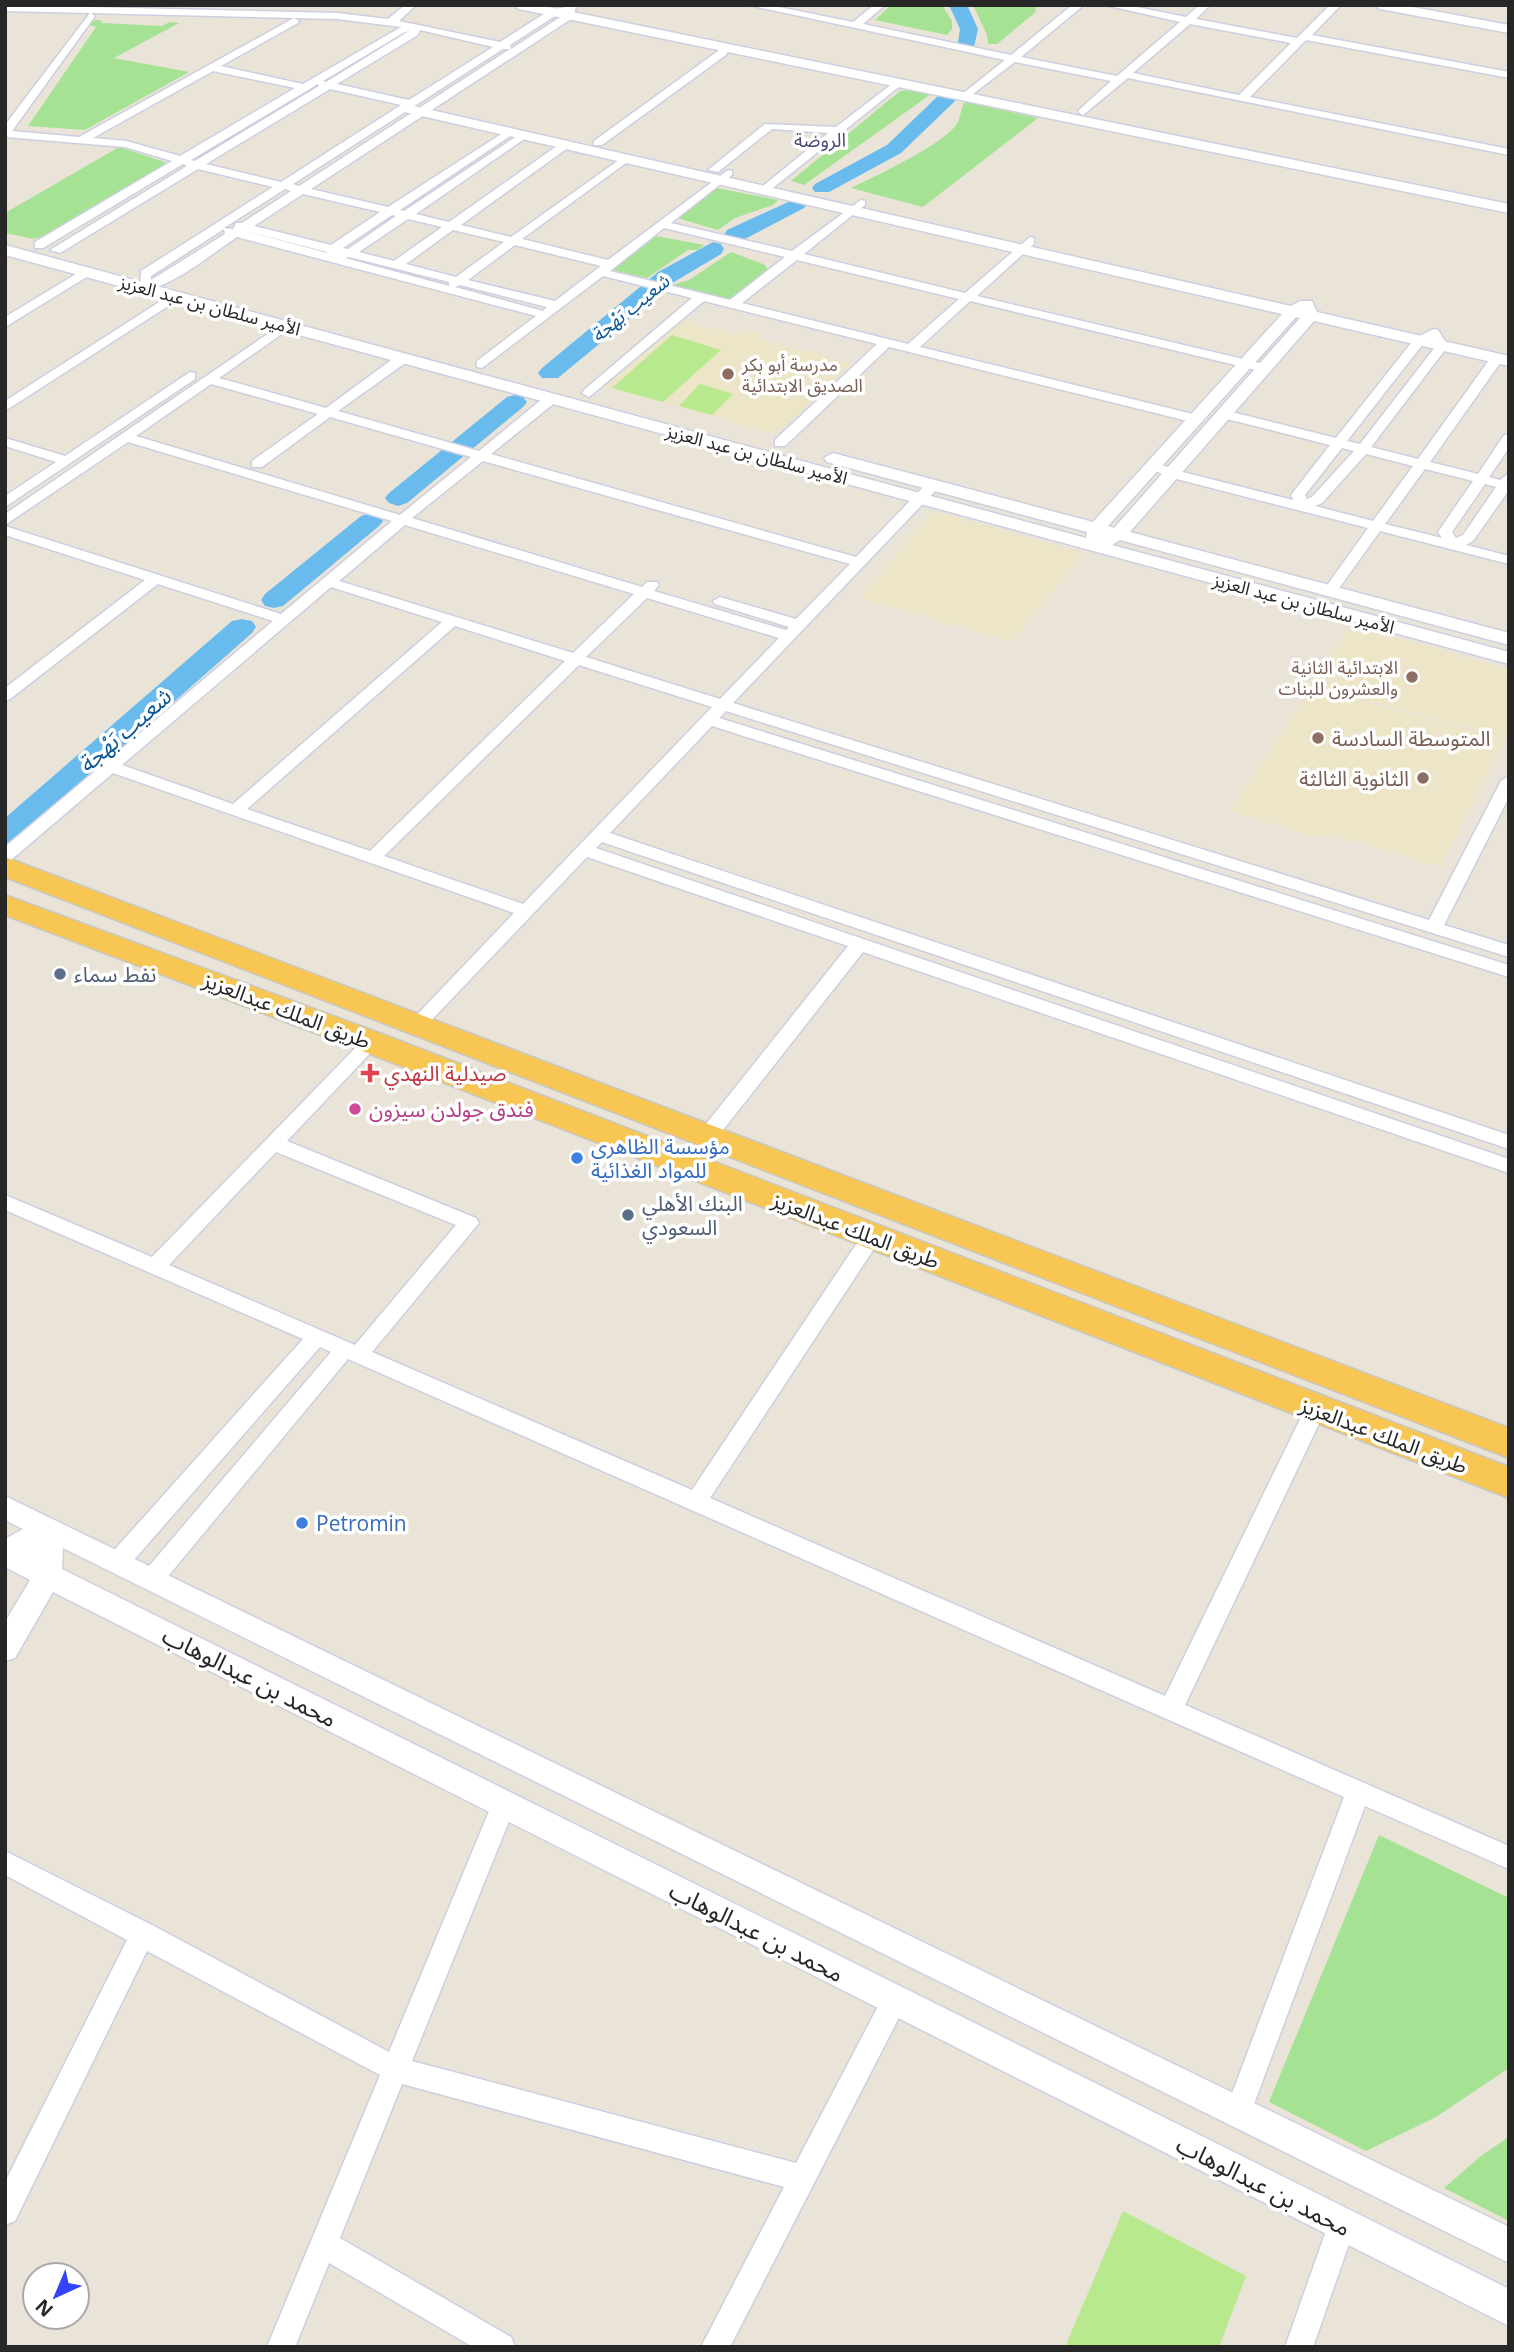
<svg xmlns="http://www.w3.org/2000/svg" width="1514" height="2352" viewBox="0 0 1514 2352" font-family="'Open Sans','Noto Sans Arabic',sans-serif">
	<style>
		.education { fill: #ece5c7 }
		.green { fill: #a5e293 }
		.pitch { fill: #b8e98f }
		.lines { fill: none; stroke-linecap: round; stroke-linejoin: round }
		.river { fill: #69bbee; fill-rule: evenodd }
		.minor-casing { stroke: #cdcfe1; stroke-width: 3 }
		.tertiary-casing { stroke: #cdcfe1; stroke-width: 3 }
		.trunk-casing { stroke: #c7c7c7; stroke-width: 3 }
		.minor { fill: #fff; fill-rule: evenodd }
		.tertiary { fill: #fff; fill-rule: evenodd }
		.trunk { fill: #f7c653; fill-rule: evenodd }
		.education-dot { fill: #8d6e63; stroke: #fff; stroke-width: 2.5 }
		.service-dot { fill: #5c6f8a; stroke: #fff; stroke-width: 2.5 }
		.health-dot { fill: #e0444e; stroke: #fff; stroke-width: 2.5 }
		.hotel-dot { fill: #d1479c; stroke: #fff; stroke-width: 2.5 }
		.shop-dot { fill: #3f7fe0; stroke: #fff; stroke-width: 2.5 }
		.labels { text-anchor: middle; dominant-baseline: central; stroke-width: 7; stroke-linejoin: round; paint-order: stroke }
		.far-street-label { font-size: 18px; fill: #272727; stroke: #fff }
		.far-education-label { font-size: 18px; fill: #785e54; stroke: #fff; text-anchor: start }
		.far-neighbourhood-label { font-size: 19px; fill: #484b77; stroke: #fff }
		.far-water-label { font-size: 19px; font-style: italic; fill: #0c5796; stroke: #fff }
		.education-label { font-size: 21px; fill: #785e54; stroke: #fff; text-anchor: start }
		.service-label { font-size: 21px; fill: #4e5e75; stroke: #fff; text-anchor: start }
		.street-label { font-size: 21px; fill: #272727; stroke: #fff }
		.health-label { font-size: 21px; fill: #be3a42; stroke: #fff; text-anchor: start }
		.hotel-label { font-size: 21px; fill: #b23c85; stroke: #fff; text-anchor: start }
		.shop-label { font-size: 21px; fill: #366cbe; stroke: #fff; text-anchor: start }
		.water-label { font-size: 23px; font-style: italic; fill: #0c5796; stroke: #fff }
		.near-street-label { font-size: 24px; fill: #272727; stroke: #fff }
	</style>
	<rect width="100%" height="100%" fill="#eae4d8"/>
	<!-- education -->
	<path class="education" d="M680,320L737,335L743,330L761,335L760,339L852,363L781,430L772,433L602,386Z
		M934,511L1084,554L1012,642L860,598Z
		M1351,626L1509,669V739L1309,685Z
		M1311,688L1506,740L1440,867L1333,835L1315,837L1229,811Z"/>
	<!-- green -->
	<path class="green" d="M891,5H942L952,21V29L947,35L875,20Z
		M973,5H1040L1034,10L1037,11L997,44H988L987,35Z
		M95,20H101L102,23L162,26L170,22L179,23L114,58L189,72L85,130L28,126L96,27L89,25Z
		M912,90L931,94L804,185L791,181L900,91Z
		M965,102L1038,118L923,207L851,188C874,177 947,143 958,122C961,115 961,108 965,102Z
		M119,147L165,162L162,166L41,237L34,239L5,233V213Z
		M717,188L778,200L773,205L735,218L718,230L677,218L685,208Z
		M651,235L704,245L698,250H688L647,278L616,271L612,267Z
		M731,252L765,265L768,270L733,298L728,300L672,285L689,280Z
		M1379,1835L1509,1898V2068L1436,2117L1366,2151L1269,2102Z
		M1509,2137V2221L1444,2188L1482,2155Z"/>
	<!-- pitch -->
	<path class="pitch" d="M672,335L721,350L663,402L612,388Z
		M700,384L733,394L712,415L679,406Z
		M1123,2211L1246,2276L1219,2347H1065Z"/>
	<g class="lines">
		<!-- river -->
		<path class="river" d="M949,5H967L978,29L974,47H960L958,43L960,29Z
			M947,92L957,98L954,102L901,153L829,192H815L812,188L815,184L887,145L940,94Z
			M797,198L804,200L808,204L804,208L743,240H727L724,235L727,230Z
			M713,242L721,244L724,249L721,254L674,282L558,378H542L538,373L542,368L658,272Z
			M515,395L523,397L527,402L523,407L407,503L398,506L389,503L385,498L389,493L507,397Z
			M370,513L379,516L383,521L379,526L283,606L274,608L265,606L261,600L265,594L361,516Z
			M242,619L252,621L256,627L252,633L16,841L5,843V818L232,621Z"/>
		<defs>
			<path id="minor" d="M5,5L337,13L388,19L405,5H416L399,21L500,42L550,10L576,5L574,17L311,189L388,207L509,129L515,132L513,134L400,210L404,211L523,132L527,133V137L416,214L449,222L561,143H569V147L461,225L511,237L626,155L632,158L630,160L522,239L608,260L728,170L732,171V175L671,223L792,251L861,200L865,201V205L804,254L965,293L1030,237L1034,238V244L977,296L1264,364L1270,368L1264,372L970,301L920,347L1201,416L1203,419L1196,423L889,347L785,446H775V440L877,344L704,301L589,397L582,393L584,390L692,298L603,276L482,368L477,367V361L536,316L237,237C216,251 164,293 140,290L141,271L273,187L198,169L60,253L50,250L187,166L183,164L43,248H35V242L172,161L125,147L5,137V125L90,13L5,11ZM566,12L565,14L511,49L510,45L558,14ZM91,13L294,18L79,137L12,131L95,16ZM294,18L337,19L401,27L303,84L221,66L298,23L299,21ZM420,30L493,47L409,100L337,84L418,35ZM409,31L326,82L323,81L403,33ZM503,49H510L299,186L293,184ZM213,71L295,88L180,156L126,141L93,138ZM318,84L319,86L195,161L191,160ZM330,89L401,105L281,182L206,164ZM285,189L291,191L242,223H236L233,229L224,228ZM303,194L380,212L331,245L254,226ZM392,215L396,216L348,249L343,248ZM408,219L442,227L394,261L359,252ZM664,228L785,257L730,300L610,271ZM224,229L225,234L151,280V276ZM453,230L504,242L456,277L406,264ZM246,231L327,252V253ZM515,245L601,266L555,301L468,280ZM349,257L449,282V286L345,258ZM797,260L959,299L908,344L742,303ZM460,285L547,307L543,311L455,287Z
				M748,5H769L853,22L874,5H885L863,24L1011,55L1072,5H1084L1021,57L1117,76L1180,22L1105,5H1127L1186,17L1199,5H1210L1196,19L1297,38L1330,5H1341L1312,35L1509,72V78L1306,40L1250,97L1509,149V155L1128,78L1083,115L1078,112L1079,110L1111,81L1015,62L965,100L961,99V95L1005,60ZM1190,24L1291,43L1239,95L1133,73Z
				M721,46L730,48L726,55L602,145H594V141L718,51Z
				M897,80L901,81V85L768,192L758,190L828,133L772,129L718,172L708,170L765,124L836,127Z
				M86,268L92,272L90,275L5,327V317Z
				M175,292L181,296L179,299L5,411V401Z
				M285,322L289,323V329L219,378L326,408L398,355H408V361L338,411L479,451L547,395H557V401L491,454L856,557L928,482H938V488L733,703L1429,920L1501,781L1509,776V797L1444,925L1509,945V957L726,711L719,718L1509,965V977L712,726L610,833L1509,1135V1149L602,842L596,848L1509,1159V1173L863,952L716,1139H702L700,1134L702,1129L848,946L587,857L424,1028H412L409,1024L412,1020L514,913L113,773L11,860L5,861V847L273,621L158,584L10,699L5,701V688L145,580L5,535V526L281,614L392,521L128,442L5,525V514ZM211,384L318,414L252,461V467H262L330,417L471,457L400,515L136,436ZM483,461L850,564L796,619L720,597L713,601L715,604L789,627L786,630L654,591L659,585L657,582H647L642,587L412,518ZM405,525L634,594L573,653L339,581ZM331,587L442,622L233,804L122,765ZM647,598L779,638L720,699L586,657ZM455,626L565,661L370,851L247,809ZM579,665L712,707L523,904L384,856Z
				M1434,329L1438,330L1448,346L1371,447L1418,459L1492,356H1502L1503,359L1430,462L1478,474L1504,435L1509,434V448L1489,477L1500,480L1509,473V490L1473,541L1466,545L1509,556V564L1380,531L1335,594H1325L1323,591L1368,528L1165,476L1148,466L1155,462L1175,470L1293,500L1291,495L1330,445L1219,417V411L1224,410L1336,438L1415,338ZM1432,339L1436,346L1360,444L1347,441L1423,344ZM1342,448L1354,451L1312,497L1307,499L1305,495ZM1366,454L1413,466L1373,521L1315,506L1322,503ZM1425,469L1473,481L1438,532L1442,538L1385,524ZM1485,484L1496,487L1463,535L1456,538L1452,532Z
				M190,372L195,373V379L5,507V496L56,462L5,446V438L65,456Z
				M371,1036L377,1038L380,1042L377,1046L287,1141L476,1218L479,1223L372,1352L692,1490L865,1231L872,1229L879,1231L882,1236L879,1241L710,1498L1165,1696L1308,1403L1315,1401L1322,1403L1326,1409L1185,1705L1509,1846V1869L1365,1806L1251,2112L1247,2121L1238,2125L1229,2121L1225,2112L1344,1797L348,1359L160,1586L152,1588L144,1586L141,1579L144,1572L331,1352L320,1347L126,1569L118,1571L110,1569L107,1562L110,1555L303,1339L5,1210V1195L152,1257L365,1038ZM276,1152L456,1225L355,1345L169,1265Z
				M504,1793L513,1796L516,1804L412,2061L796,2163L886,1991L895,1988L904,1991L908,2000L730,2347H701L784,2187L402,2084L340,2238L511,2337L515,2347H473L329,2263L295,2347H267L380,2075L147,1951L15,2221L5,2225V2182L127,1940L5,1875V1851L152,1925L389,2052L492,1804L495,1796Z
				M1342,2210L1352,2214L1356,2224L1313,2347H1285L1332,2214Z"/>
			<path id="tertiary" d="M513,5H539L1509,204V213L519,9Z
				M1374,5H1402L1509,25V33L1380,9Z
				M405,104L1291,306L1300,301H1312L1317,312L1509,356V366L1314,321L1130,532L1509,633V645L1120,540L1112,545L1509,652V664L5,255V245L1086,538L1087,532L827,462L824,458L833,453L1093,522L1282,314L400,111L398,108ZM1296,317L1300,318L1114,528L1108,526Z
				M5,1496L1509,2227V2263L63,1548L62,1569L1509,2289V2326L53,1592L15,1658L5,1661V1622L30,1580L5,1567V1539L23,1529L5,1520Z"/>
			<path id="trunk" d="M5,857L1509,1428V1458L5,877Z
				M5,895L382,1034L1509,1467V1498L360,1050L5,915Z"/>
		</defs>
		<!-- minor casing -->
		<use href="#minor" class="minor-casing"/>
		<!-- tertiary casing -->
		<use href="#tertiary" class="tertiary-casing"/>
		<!-- trunk casing -->
		<use href="#trunk" class="trunk-casing"/>
		<!-- minor -->
		<use href="#minor" class="minor"/>
		<!-- tertiary -->
		<use href="#tertiary" class="tertiary"/>
		<!-- trunk -->
		<use href="#trunk" class="trunk"/>
	</g>
	<!-- markers -->
	<g class="education-dot">
		<circle cx="728" cy="374" r="7"/>
		<circle cx="1412" cy="677" r="7"/>
		<circle cx="1318" cy="738" r="7"/>
		<circle cx="1423" cy="778" r="7"/>
	</g>
	<g class="service-dot">
		<circle cx="60" cy="974" r="7"/>
		<circle cx="628" cy="1215" r="7"/>
	</g>
	<path class="health-dot" d="M366.5 1062.5h7v7h7v7h-7v7h-7v-7h-7v-7h7z"/>
	<circle class="hotel-dot" cx="355" cy="1109" r="7"/>
	<g class="shop-dot">
		<circle cx="577" cy="1158" r="7"/>
		<circle cx="302" cy="1523" r="7"/>
	</g>
	<g class="labels">
		<!-- far-street labels -->
		<g class="far-street-label">
			<text transform="translate(210 305) rotate(15)">الأمير سلطان بن عبد العزيز</text>
			<text transform="translate(757 454) rotate(15)">الأمير سلطان بن عبد العزيز</text>
			<text transform="translate(1304 603) rotate(15)">الأمير سلطان بن عبد العزيز</text>
		</g>
		<!-- far-education labels -->
		<g class="far-education-label">
			<text x="742" y="364">مدرسة أبو بكر<tspan x="742" dy="21">الصديق الابتدائية</tspan></text>
			<text x="1398" y="667" text-anchor="end">الابتدائية الثانية<tspan x="1398" dy="21">والعشرون للبنات</tspan></text>
		</g>
		<!-- far-neighbourhood labels -->
		<g class="far-neighbourhood-label">
			<text x="820" y="140">الروضة</text>
		</g>
		<!-- far-water labels -->
		<g class="far-water-label">
			<text transform="translate(630 308) rotate(-39)">شعيب بَهْجة</text>
		</g>
		<!-- education labels -->
		<g class="education-label">
			<text x="1332" y="738">المتوسطة السادسة</text>
			<text x="1409" y="778" text-anchor="end">الثانوية الثالثة</text>
		</g>
		<!-- service labels -->
		<g class="service-label">
			<text x="74" y="974">نفط سماء</text>
			<text x="642" y="1203">البنك الأهلي<tspan x="642" dy="24">السعودي</tspan></text>
		</g>
		<!-- street labels -->
		<g class="street-label">
			<text transform="translate(287 1010) rotate(21)">طريق الملك عبدالعزيز</text>
			<text transform="translate(856 1230) rotate(21)">طريق الملك عبدالعزيز</text>
			<text transform="translate(1384 1435) rotate(21)">طريق الملك عبدالعزيز</text>
		</g>
		<!-- health labels -->
		<g class="health-label">
			<text x="384" y="1073">صيدلية النهدي</text>
		</g>
		<!-- hotel labels -->
		<g class="hotel-label">
			<text x="369" y="1109">فندق جولدن سيزون</text>
		</g>
		<!-- shop labels -->
		<g class="shop-label">
			<text x="591" y="1146">مؤسسة الظاهري<tspan x="591" dy="24">للمواد الغذائية</tspan></text>
			<text x="316" y="1523">Petromin</text>
		</g>
		<!-- water labels -->
		<g class="water-label">
			<text transform="translate(124 730) rotate(-41)">شعيب بَهْجة</text>
		</g>
		<!-- near-street labels -->
		<g class="near-street-label">
			<text transform="translate(250 1676) rotate(27)">محمد بن عبدالوهاب</text>
			<text transform="translate(757 1931) rotate(27)">محمد بن عبدالوهاب</text>
			<text transform="translate(1264 2185) rotate(27)">محمد بن عبدالوهاب</text>
		</g>
	</g>
	<!-- border -->
	<rect width="1514" height="2352" fill="none" stroke="#272727" stroke-width="14"/>
	<!-- north arrow -->
	<g transform="translate(56 2296) rotate(224)"><circle r="33" fill="#ffffff" stroke="#a9a9a9" stroke-width="2"/>
	<path d="M0-5L12 26L0 18L-12 26Z" fill="#3543fa"/>
	<text y="-10" font-size="19" font-weight="bold" text-anchor="middle" fill="#272727">N</text>
	</g>
</svg>
